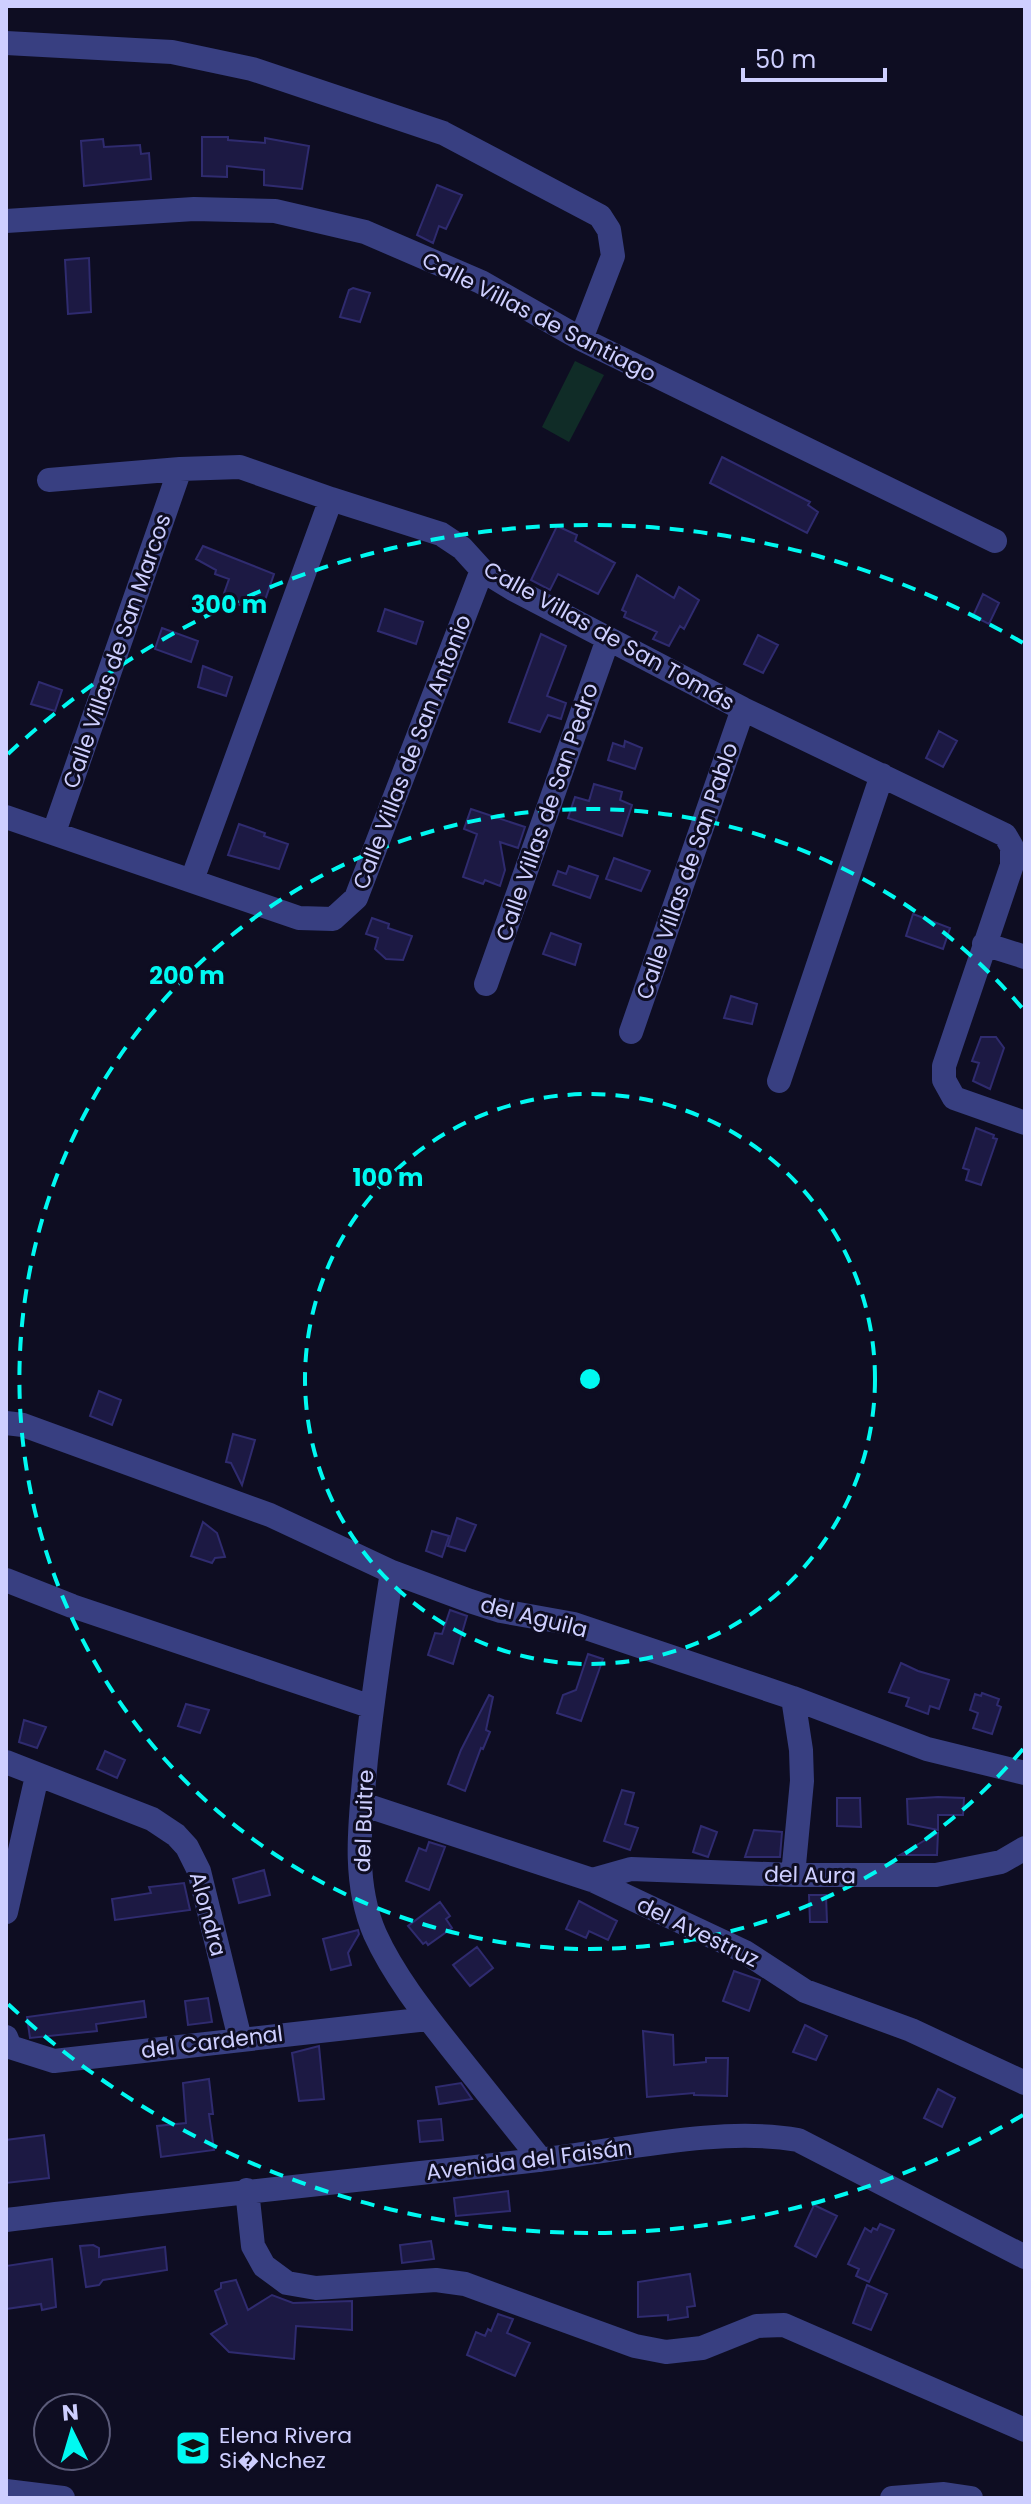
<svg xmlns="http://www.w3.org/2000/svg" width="1031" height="2504" viewBox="0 0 1031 2504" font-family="Poppins,sans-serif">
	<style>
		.green { fill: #102c27 }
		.building { fill: #1c1943; stroke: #2f2b6f; stroke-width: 2 }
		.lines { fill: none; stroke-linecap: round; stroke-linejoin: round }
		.minor { stroke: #383f81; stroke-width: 24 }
		.ring { fill: none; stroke: #00f9f1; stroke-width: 4; stroke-dasharray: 14 10 }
		.labels { text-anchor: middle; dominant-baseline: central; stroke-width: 6; stroke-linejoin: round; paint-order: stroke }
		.street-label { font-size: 22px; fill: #cecfff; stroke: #0e0d22 }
		.poi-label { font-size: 22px; fill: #cecfff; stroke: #0e0d22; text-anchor: start }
		.centre { fill: #00f9f1; stroke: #0e0d22; stroke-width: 4 }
		.ring-label { font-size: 24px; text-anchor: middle; font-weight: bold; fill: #00f9f1; stroke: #0e0d22; stroke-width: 6; stroke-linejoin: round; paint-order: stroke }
	</style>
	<rect width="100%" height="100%" fill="#0e0d22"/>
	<!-- green -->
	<path class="green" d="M575,361L604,375L569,442L542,427Z"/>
	<!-- building -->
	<path class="building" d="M202,137H228V140L265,143V138L309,146L302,189L264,185V170L227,166V177L202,176Z
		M103,139L104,147L140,145L141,154L149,153L151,179L84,186L81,141Z
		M437,185L462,195L446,229L439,226L433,243L417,235Z
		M89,258L91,312L68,314L65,260Z
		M353,288L370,293L360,322L340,317L349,290Z
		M722,457L810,502L808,505L818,512L807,533L710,483Z
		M557,526L577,535L575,541L615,563L598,594L558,574L550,590L531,580Z
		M203,546L274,574L263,606L258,605L256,610L222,599L229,579L215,574L216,570L196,559Z
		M637,575L674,598L679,587L699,600L684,629L680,626L669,646L653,639L657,632L624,617L626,612L622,610Z
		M983,594L999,603L989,624L973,616Z
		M385,609L423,622L416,644L378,631Z
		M162,628L198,641L191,662L155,649Z
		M541,634L566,646L547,696L566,703L561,719L548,715L540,732L509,722Z
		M758,635L778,645L763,673L744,664Z
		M203,666L232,677L226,696L198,687Z
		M39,682L62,690L55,711L31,704Z
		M939,731L957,741L943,767L926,758Z
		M625,741L642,748L635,769L608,760L613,743L624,747Z
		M594,784L622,792L620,800L632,805L622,836L568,818L575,797L589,801Z
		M471,809L525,827L518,848L500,842L505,870L500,886L485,880L483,884L463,877L477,834L464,829Z
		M239,824L265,833L264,836L288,844L279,869L228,855Z
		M614,858L650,871L641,891L606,879Z
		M569,866L598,876L590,898L553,885L558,871L566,874Z
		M913,914L950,928L943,949L906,936Z
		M372,918L389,924L388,928L412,936L403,960L386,959L375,949L378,938L366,934Z
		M551,933L581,944L575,965L543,954Z
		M731,996L757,1004L752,1024L724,1018Z
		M981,1037H996L1004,1048L990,1089L973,1081L979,1063L972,1061Z
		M976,1128L994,1135L993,1138L997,1139L981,1185L966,1180L969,1170L963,1168Z
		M99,1391L121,1400L112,1425L90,1416Z
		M233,1434L255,1440L242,1485L231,1463L226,1462Z
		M457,1518L476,1525L465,1551L448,1546Z
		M203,1522L217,1533L225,1557L215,1558L212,1563L191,1556Z
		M432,1531L449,1536L442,1557L426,1551Z
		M450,1610L467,1616L453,1664L428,1655L435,1633L442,1634Z
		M588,1654L603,1659L581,1721L557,1713L563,1695L576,1690Z
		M901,1663L918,1671L949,1680L939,1709L930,1706L928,1714L906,1706L909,1698L889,1692Z
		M982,1693L999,1699L997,1705L1001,1707L992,1734L973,1728L978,1713L970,1710L975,1694L981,1696Z
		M489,1695L493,1697L486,1730L490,1732L483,1749L481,1748L465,1791L448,1784L461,1750Z
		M186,1704L209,1710L200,1733L178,1726Z
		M24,1720L46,1727L37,1748L19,1742Z
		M105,1751L125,1760L117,1778L97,1769Z
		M622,1790L634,1793L625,1824L638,1828L630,1850L604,1841Z
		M938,1797L964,1798L963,1815H938V1830L908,1824L907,1799Z
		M837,1798H860L861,1827L837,1826Z
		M701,1826L717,1832L708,1857L693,1852Z
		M754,1830L782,1832L780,1857H745Z
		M938,1833L937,1855H900L927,1839Z
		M429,1842L445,1847L429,1890L406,1881L419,1848L426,1851Z
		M264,1870L270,1895L239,1903L233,1879Z
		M184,1883L190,1910L115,1920L112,1899L151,1893L149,1887Z
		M809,1895H826L827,1922H810Z
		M579,1901L617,1921L608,1940L589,1931L586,1938L566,1929Z
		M440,1902L450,1916L446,1919L452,1928L428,1945L426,1942L423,1944L408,1926Z
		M358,1930L359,1934L348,1953L351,1965L331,1970L323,1939Z
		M477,1947L493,1968L470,1986L453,1965Z
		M734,1971L760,1980L749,2011L723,2001Z
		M208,1998L212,2022L188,2025L185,2001Z
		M144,2001L146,2017L96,2024L97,2031L30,2038L27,2017Z
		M805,2025L827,2036L816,2060L793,2052Z
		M643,2031L673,2035L674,2065L706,2062V2058H728L727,2096L694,2095V2093L647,2097Z
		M319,2046L324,2099L299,2101L292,2053Z
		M209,2079L213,2114H209L214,2150L161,2157L157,2126L186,2123L183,2083Z
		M461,2083L472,2099L439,2104L436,2087Z
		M938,2089L955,2098L942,2127L924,2118Z
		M441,2119L443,2140L420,2142L418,2121Z
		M44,2135L49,2178L6,2183V2140Z
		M508,2191L510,2211L456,2216L454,2198Z
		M814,2205L837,2216L816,2257L795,2246Z
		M880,2224L894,2230L869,2282L856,2276L859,2269L848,2264L865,2228L871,2232L873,2228L877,2230Z
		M431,2241L434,2259L402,2263L400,2245Z
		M93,2245L99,2248V2257L165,2247L167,2270L103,2280L99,2285L86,2287L80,2246Z
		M52,2259L56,2307L42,2310L41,2304L6,2309V2266Z
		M690,2274L695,2306L687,2307L688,2317L668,2320V2315L638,2317V2282Z
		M236,2280L248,2310L272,2295L293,2303L352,2301V2330L296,2326L294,2359L229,2352L211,2334L227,2324L215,2291L221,2288V2283Z
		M867,2285L887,2294L871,2330L853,2323Z
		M498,2314L513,2319L507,2333L530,2343L515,2376L467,2355L476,2332L485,2336L488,2329L491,2331Z"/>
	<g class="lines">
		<!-- minor -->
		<path class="minor" d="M6,43L172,52L252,69L443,133L600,216L609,230L613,256L581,339
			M6,221L194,209L275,211L365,232L481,282L581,339L995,541
			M49,480L180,469L240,467L331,499L441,534L462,548L482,570L513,589L743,709L1005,835L1012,847V865L944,1066V1080L954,1098L1025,1123
			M6,817L299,918L333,919L356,898L482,570
			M54,832L180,469
			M192,880L331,499
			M984,944L1025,957
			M486,984L608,639
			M631,1032L743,709
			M779,1081L882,775
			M6,1423L23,1425L270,1515L392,1572L470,1601L501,1611L574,1624L793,1698L927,1749L1025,1773
			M392,1572C382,1634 373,1696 366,1759C361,1816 351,1879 375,1934C395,1978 427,2017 457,2055C485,2090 513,2125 541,2160
			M6,1580L72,1606L372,1707
			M793,1698L801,1750L802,1781L793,1875
			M6,1762L152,1819L176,1835L187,1847L199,1871L240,2039
			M362,1804L592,1880L745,1952L805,1991L911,2030L1025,2083
			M592,1880L631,1869L793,1875H936L1001,1862L1025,1848
			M6,1912L37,1776
			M6,2037L10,2047L54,2061L428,2019
			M247,2190L253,2246L264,2266L287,2283L316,2288L436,2280L465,2284L635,2346L666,2352L702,2348L757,2326L784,2325L1025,2430
			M6,2220C183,2198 361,2180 538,2160C619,2151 718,2126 798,2140L1025,2257
			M6,2491L63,2498
			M892,2498L944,2494L971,2498"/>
	</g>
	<!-- distance rings -->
	<g class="ring">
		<circle cx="590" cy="1379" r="285"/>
		<path d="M1023 1749A570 570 0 1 1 1023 1009"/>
		<path d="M1023 2115A854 854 0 0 1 8 2004M8 754A854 854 0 0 1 1023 643"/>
	</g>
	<!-- icons -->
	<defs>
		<symbol id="school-square" viewBox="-11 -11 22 22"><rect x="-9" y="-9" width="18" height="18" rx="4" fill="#00f9f1" stroke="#0e0d22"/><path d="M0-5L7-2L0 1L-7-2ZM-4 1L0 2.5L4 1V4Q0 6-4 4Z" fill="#111"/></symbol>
	</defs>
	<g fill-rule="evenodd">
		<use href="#school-square" x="173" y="2428" width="40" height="40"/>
	</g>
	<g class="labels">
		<!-- street labels -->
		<g class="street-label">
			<text transform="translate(539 317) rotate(27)">Calle Villas de Santiago</text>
			<text transform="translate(609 636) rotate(29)">Calle Villas de San Tomás</text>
			<text transform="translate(117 651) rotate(-71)">Calle Villas de San Marcos</text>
			<text transform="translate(412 752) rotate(-69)">Calle Villas de San Antonio</text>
			<text transform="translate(547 812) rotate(-71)">Calle Villas de San Pedro</text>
			<text transform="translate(687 871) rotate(-71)">Calle Villas de San Pablo</text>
			<text transform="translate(534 1617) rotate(14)">del Aguila</text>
			<text transform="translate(364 1821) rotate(-88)">del Buitre</text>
			<text transform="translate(810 1875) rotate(1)">del Aura</text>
			<text transform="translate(208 1914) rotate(75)">Alondra</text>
			<text transform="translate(698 1932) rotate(26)">del Avestruz</text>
			<text transform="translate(212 2042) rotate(-7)">del Cardenal</text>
			<text transform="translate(529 2160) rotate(-7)">Avenida del Faisán</text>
		</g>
		<!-- poi labels -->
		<g class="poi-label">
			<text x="219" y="2435">Elena Rivera<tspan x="219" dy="25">Si�Nchez</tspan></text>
		</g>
	</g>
	<circle cx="590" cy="1379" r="12" class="centre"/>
	<g class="ring-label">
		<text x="229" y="613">300 m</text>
		<text x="187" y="984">200 m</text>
		<text x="388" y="1186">100 m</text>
	</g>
	<!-- border -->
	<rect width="1031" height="2504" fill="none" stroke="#cecfff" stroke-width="16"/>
	<!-- north arrow -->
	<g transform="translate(72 2432) rotate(355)"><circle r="38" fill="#0e0d22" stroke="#5b5b7a" stroke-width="2"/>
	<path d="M0-6L14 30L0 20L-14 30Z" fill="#00f9f1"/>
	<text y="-12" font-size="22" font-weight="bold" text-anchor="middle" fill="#cecfff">N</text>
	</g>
	<!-- scale -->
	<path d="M743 68v12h142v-12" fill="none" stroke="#cecfff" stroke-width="4"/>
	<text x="755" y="68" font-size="24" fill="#cecfff" stroke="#0e0d22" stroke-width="6" paint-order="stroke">50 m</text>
</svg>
